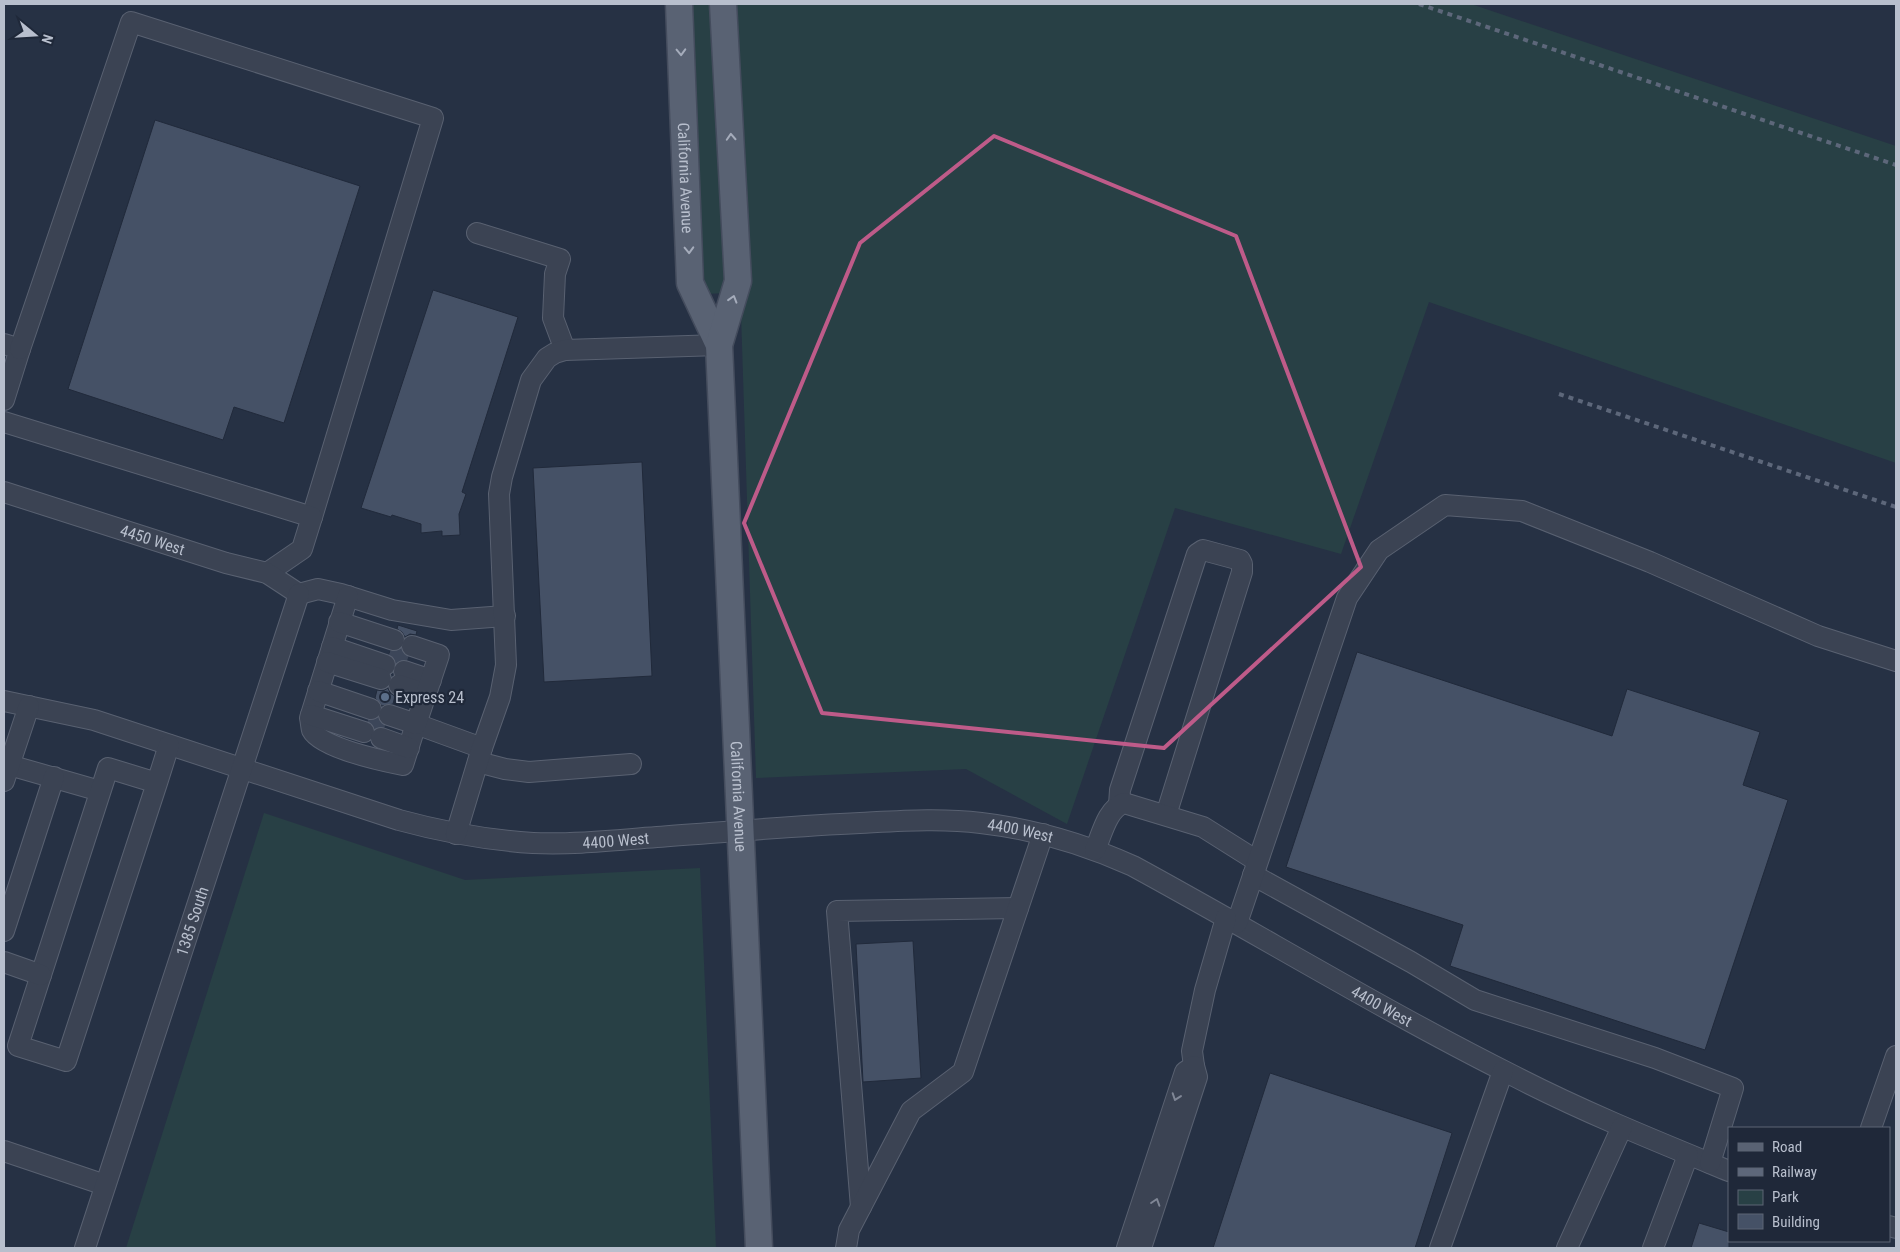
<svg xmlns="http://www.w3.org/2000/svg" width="1900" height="1252" viewBox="0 0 1900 1252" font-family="'Roboto Condensed',sans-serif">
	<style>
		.green { fill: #284045 }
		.building { fill: #455166; stroke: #212a3b }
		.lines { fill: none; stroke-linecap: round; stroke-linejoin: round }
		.minor-tunnel { stroke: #3c4659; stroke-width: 20; stroke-dasharray: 20 10; stroke-linecap: butt }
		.minor-casing { stroke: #596171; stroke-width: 22 }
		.major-casing { stroke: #444c5d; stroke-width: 29 }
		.minor { stroke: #3b4353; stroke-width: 20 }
		.major { stroke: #596273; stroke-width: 26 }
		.rail { stroke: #5d677a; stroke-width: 4; stroke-dasharray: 5 5; stroke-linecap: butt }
		.oneway { stroke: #a5acbb }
		.oneway2 { stroke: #808796 }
		.marked { fill: none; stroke: #be5b89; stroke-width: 4; stroke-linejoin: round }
		.service-dot { fill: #5c6f8a; stroke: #1f2839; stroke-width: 2 }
		.labels { text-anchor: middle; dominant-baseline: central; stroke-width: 4.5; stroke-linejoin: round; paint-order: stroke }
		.street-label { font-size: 16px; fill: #b8bfcd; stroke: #1f2839 }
		.poi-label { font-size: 16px; fill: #b8bfcd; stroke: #1f2839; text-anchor: start }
	</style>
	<rect width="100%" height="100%" fill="#263144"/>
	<!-- green -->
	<path class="green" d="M690,4H712L726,293L705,294Z
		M731,4H1471L1896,146V463L1429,302L1341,554L1175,508L1067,824L966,769L756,778Z
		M264,813L465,880L700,868L716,1248H126Z"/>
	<!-- building -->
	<path class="building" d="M155,120L360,186L284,423L234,407L223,440L68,389Z
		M433,290L518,317L462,492L466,494L459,514L460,535L442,536V531L421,533V524L392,515L391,517L361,508Z
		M642,462L652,676L544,682L533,468Z
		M398,625L417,631L416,635L410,634L405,637L402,632L397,629Z
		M401,649L403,654L408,657L407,660H401L396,662L394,657L389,654L390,651L396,652Z
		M1357,652L1612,736L1627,689L1760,732L1743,785L1788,800L1705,1050L1450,966L1463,925L1286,867Z
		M388,688L390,693L395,696L393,704L382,706L375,698L377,690L383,691Z
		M378,718L380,722L385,727L375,728L372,724L367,721Z
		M913,941L921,1078L863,1082L856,944Z
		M1270,1073L1452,1133L1415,1248H1213Z
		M1699,1223L1729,1232V1248H1691Z"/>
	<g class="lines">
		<!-- minor-tunnel -->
		<path class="minor-tunnel" d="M390,652L408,658
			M368,720L385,726"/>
		<defs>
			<g id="minor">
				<path d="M477,233L560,259L555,274L553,318L565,350"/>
				<path d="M4,344L20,349L4,400"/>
				<path d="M20,349L131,22L433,118L312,517"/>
				<path d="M4,422L312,517L302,549L267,573"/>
				<path id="s1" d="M4,492L226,563L267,573L299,594"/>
				<path d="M299,594L318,589L341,594L392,610L451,620L505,616"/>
				<path d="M348,596L310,718C311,722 311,727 312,730C321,748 383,761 403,765L416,724L482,748"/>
				<path d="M339,622L394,640"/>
				<path d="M332,647L385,665"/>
				<path d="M327,662L381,679"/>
				<path d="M404,671L431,680"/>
				<path d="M399,685L426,694"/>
				<path d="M318,691L371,709"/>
				<path id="s2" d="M4,701L94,720L399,820C443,832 487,840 533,843C574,845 616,840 657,837C725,832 792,826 860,823C900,821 941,818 981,823C1033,829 1084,844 1133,866C1260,935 1384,1011 1514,1076C1584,1112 1656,1141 1729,1171"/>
				<path d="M311,715L364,732"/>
				<path d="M389,715L416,724L439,655L412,646"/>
				<path d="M381,738L409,748"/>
				<path d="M478,762L505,769L529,772L631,764"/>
				<path d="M9,765L100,791"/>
				<path d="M4,781L29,706"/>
				<path d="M157,783L108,768L18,1046L66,1061L157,783L169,745"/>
				<path d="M1119,805L1120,790L1197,554L1203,550L1240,560L1242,564V572L1166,815"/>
				<path d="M456,834L482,748L500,697L506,665L499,494L502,477L531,380L547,358L555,353L565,350L719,345"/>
				<path d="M1095,850C1102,834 1107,809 1124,803L1203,827L1257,861"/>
				<path d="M1253,875L1411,962L1475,1000L1655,1058L1733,1088L1710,1163"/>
				<path d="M1237,923L1347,598L1379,550L1445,505L1522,511L1650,562L1818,636L1896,661"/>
				<path d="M4,931L54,777"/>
				<path d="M4,962L41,975"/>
				<path d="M1194,1066L1192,1051L1205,990L1226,918"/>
				<path d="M1871,1128L1896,1056"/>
				<path d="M4,1151L105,1185"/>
				<path d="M861,1207L837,911L1018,908"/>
				<path d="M1889,1226L1896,1228"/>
				<path id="s3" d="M85,1248L299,594"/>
				<path d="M846,1248L849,1230L911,1111L963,1072L1043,834"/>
				<path d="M1127,1248L1185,1072L1194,1066L1197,1077L1141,1248"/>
				<path d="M1440,1248L1503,1071"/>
				<path d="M1567,1248L1622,1127"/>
				<path d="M1653,1248L1688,1155"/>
			</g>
			<g id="major">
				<path id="s4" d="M679,4L690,283L719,345"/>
				<path id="s5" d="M723,4L738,281L719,345L759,1248"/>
			</g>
		</defs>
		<!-- minor casing -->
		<use href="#minor" class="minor-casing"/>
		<!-- major casing -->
		<use href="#major" class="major-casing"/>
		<!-- minor -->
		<use href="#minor" class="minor"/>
		<!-- major -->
		<use href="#major" class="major"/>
		<!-- rail -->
		<path class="rail" d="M1419,4L1896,165
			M1559,394L1896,507"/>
	</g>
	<!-- one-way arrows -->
	<defs><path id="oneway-chevron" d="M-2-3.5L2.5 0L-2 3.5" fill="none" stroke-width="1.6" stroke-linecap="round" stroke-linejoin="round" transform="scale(1.25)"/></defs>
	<g class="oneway">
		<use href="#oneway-chevron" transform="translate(681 52) rotate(88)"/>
		<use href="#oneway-chevron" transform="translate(731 137) rotate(-93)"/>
		<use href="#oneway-chevron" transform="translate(689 250) rotate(88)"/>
		<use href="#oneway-chevron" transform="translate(733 299) rotate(-73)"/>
	</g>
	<g class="oneway2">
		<use href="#oneway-chevron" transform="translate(1176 1097) rotate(109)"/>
		<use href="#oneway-chevron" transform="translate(1156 1202) rotate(-72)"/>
	</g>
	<!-- marked area -->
	<path class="marked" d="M994,136L1236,236L1361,567L1164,748L822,713L744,523L860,243Z"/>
	<!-- markers -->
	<circle class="service-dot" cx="385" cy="697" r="5"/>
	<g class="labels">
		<!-- street labels -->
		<g class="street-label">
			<text stroke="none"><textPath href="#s4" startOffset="174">California Avenue</textPath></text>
			<text stroke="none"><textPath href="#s1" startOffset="156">4450 West</textPath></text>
			<text stroke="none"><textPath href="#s5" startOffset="796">California Avenue</textPath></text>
			<text stroke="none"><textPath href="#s2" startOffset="1038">4400 West</textPath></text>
			<text stroke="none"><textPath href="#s2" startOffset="632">4400 West</textPath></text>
			<text stroke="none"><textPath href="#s3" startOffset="344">1385 South</textPath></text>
			<text stroke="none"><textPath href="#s2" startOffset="1442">4400 West</textPath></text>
		</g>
		<!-- poi labels -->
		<g class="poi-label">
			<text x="395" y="697">Express 24</text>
		</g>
	</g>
	<!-- border -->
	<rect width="1900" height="1252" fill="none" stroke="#b8bfcd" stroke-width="10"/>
	<!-- legend -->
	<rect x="1728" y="1127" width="162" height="115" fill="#1f2839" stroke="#5c6474"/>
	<rect x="1738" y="1143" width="25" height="8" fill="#596273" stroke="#5c6474"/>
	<text x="1772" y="1152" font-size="15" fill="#b8bfcd">Road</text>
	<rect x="1738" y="1168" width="25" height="8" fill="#5d677a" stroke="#5c6474"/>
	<text x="1772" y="1177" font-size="15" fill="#b8bfcd">Railway</text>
	<rect x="1738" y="1190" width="25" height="15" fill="#284045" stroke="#5c6474"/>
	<text x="1772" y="1202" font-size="15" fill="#b8bfcd">Park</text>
	<rect x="1738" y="1214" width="25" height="15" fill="#455166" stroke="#5c6474"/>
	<text x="1772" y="1227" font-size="15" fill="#b8bfcd">Building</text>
	<!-- north arrow -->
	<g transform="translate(35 35) rotate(108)" stroke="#1f2839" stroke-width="4" paint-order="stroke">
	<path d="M0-4L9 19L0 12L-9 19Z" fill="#b8bfcd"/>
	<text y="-8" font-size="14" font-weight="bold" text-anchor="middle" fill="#b8bfcd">N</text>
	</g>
</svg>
